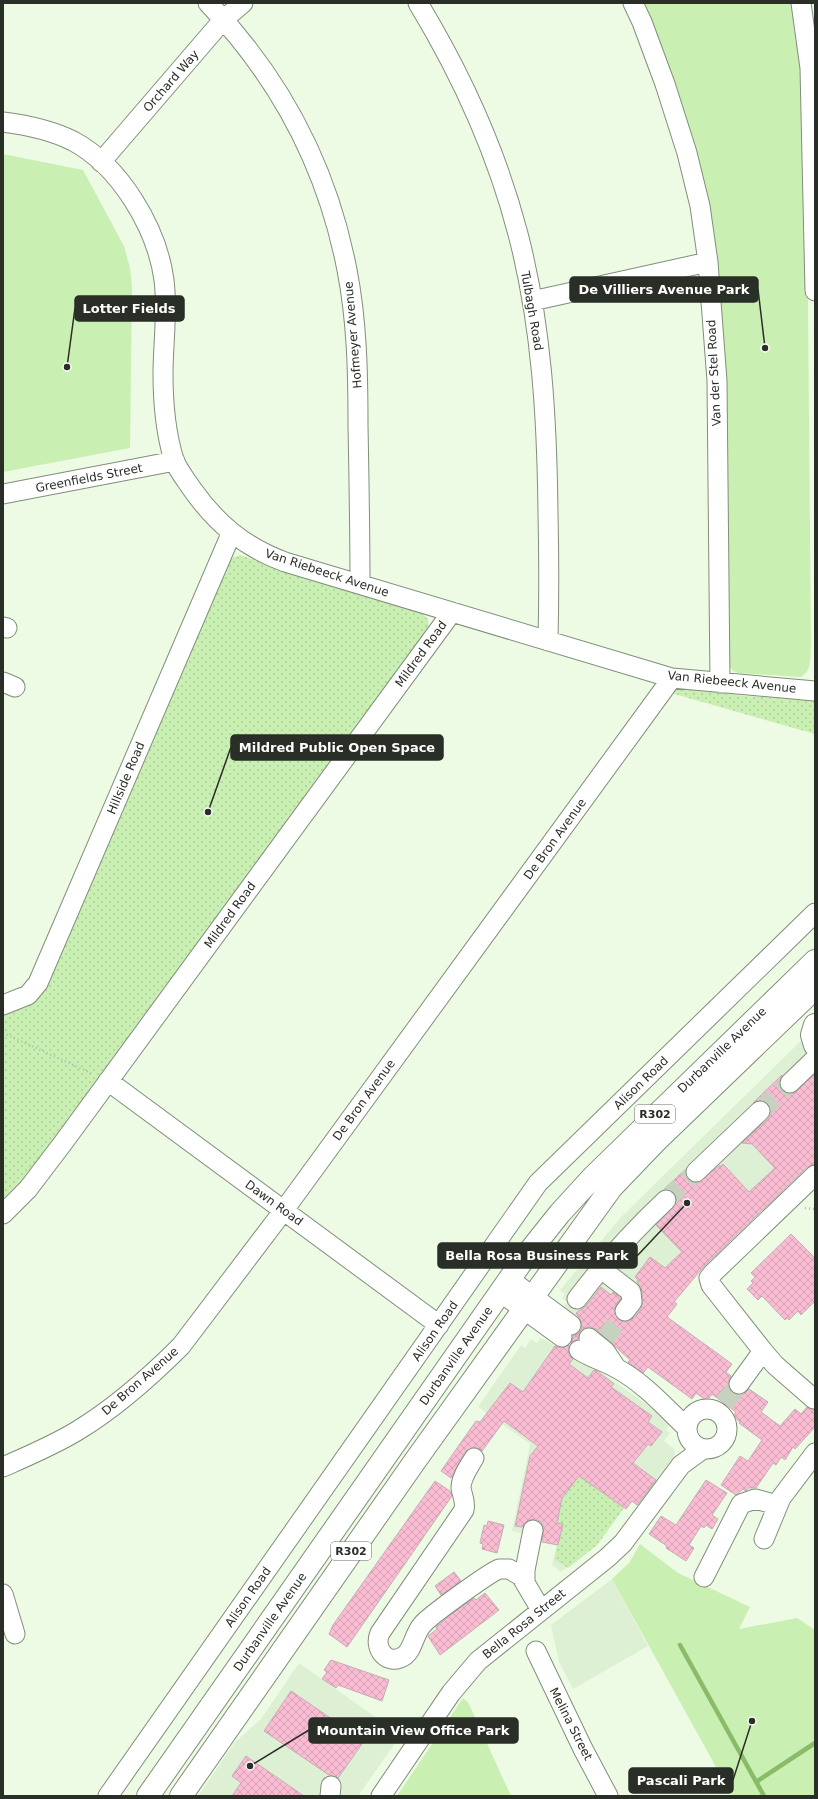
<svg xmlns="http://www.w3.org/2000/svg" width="818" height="1799" viewBox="0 0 818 1799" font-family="'DejaVu Sans',sans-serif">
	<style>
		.built { fill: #def0d4 }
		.grass { fill: url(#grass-dots) }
		.park { fill: #c9efb3 }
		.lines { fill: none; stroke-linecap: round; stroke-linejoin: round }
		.stream { stroke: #89bb68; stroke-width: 4.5 }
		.building { fill: url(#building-cross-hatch); stroke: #c6adb6 }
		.minor-tunnel { stroke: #c6d2bf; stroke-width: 19; stroke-dasharray: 19 10; stroke-linecap: butt }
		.minor-casing { stroke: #818e7a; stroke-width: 21 }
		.major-casing { stroke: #818e7a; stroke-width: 24 }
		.path { stroke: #b1bdab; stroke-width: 2.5; stroke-dasharray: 1 3; stroke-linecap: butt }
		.minor { stroke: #fff; stroke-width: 19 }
		.major { stroke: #fff; stroke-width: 22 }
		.labels { text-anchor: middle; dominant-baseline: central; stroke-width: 3; stroke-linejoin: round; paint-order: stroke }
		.shield { fill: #fff; stroke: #696d67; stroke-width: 1 }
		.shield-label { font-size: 11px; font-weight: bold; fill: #292e26 }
		.street-label { font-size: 12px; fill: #292e26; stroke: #fff }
		.leader { fill: none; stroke: #292e26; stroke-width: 1.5 }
		.callout-dot { fill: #292e26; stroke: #fff; stroke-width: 1.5 }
		.callout { fill: #292e26; stroke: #292e26; stroke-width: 1.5 }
		.callout-label { font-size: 13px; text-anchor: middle; font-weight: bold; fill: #fff }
	</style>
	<defs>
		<pattern id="grass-dots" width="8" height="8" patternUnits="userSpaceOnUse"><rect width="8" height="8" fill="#c9efb3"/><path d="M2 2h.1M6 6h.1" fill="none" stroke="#adcd9a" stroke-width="1.8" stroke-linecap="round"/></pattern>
		<pattern id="building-cross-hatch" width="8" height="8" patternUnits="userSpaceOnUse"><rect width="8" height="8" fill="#f9bcd3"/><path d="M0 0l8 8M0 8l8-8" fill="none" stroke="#d5a2b5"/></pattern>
	</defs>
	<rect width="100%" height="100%" fill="#edfbe5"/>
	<!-- built -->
	<path class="built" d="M815,1027V1131L753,1188L754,1189L665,1268L650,1257L635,1277L638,1280L632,1289L643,1297L630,1315L645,1325L648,1367L641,1377L626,1366L632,1357L615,1345L613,1347L595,1334L597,1332L594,1330L592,1332L568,1312L564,1305L567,1302L562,1298L565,1294L560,1290L621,1217Z
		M541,1338L556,1346L581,1364L597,1369L668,1420L667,1422L670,1424L666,1430L670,1433L664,1441L673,1448L675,1452L673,1459L658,1477L660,1479L641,1508L632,1501L626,1509L624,1508L597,1545L561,1572L552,1565L557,1545L541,1542L542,1538L512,1531L530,1444L478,1407L521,1345L525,1348L531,1339L537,1343Z
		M612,1579L648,1646L573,1689L559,1662L551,1625Z
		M299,1663L401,1735L358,1796H198L235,1742L261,1719Z"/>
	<!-- grass -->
	<path class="grass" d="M240,555L284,570L421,612L428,619L429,630L38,1165L3,1202V1013L28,1003L229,559Z
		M679,687L745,696L815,700V734L671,693Z
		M579,1476L624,1508L597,1545L568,1568L554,1559L563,1524L557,1523L562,1498Z"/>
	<!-- park -->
	<path class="park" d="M641,3H791L801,66L807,192L811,644C810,655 813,672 800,677L738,673L733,671L728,664L720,306Z
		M3,154L83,170L124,246L130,268L132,287L130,448L3,472Z
		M640,1544L678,1573L750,1607L739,1629L797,1618L815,1630V1796H732L612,1579L629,1563Z
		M463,1698L468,1702L511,1796H397Z"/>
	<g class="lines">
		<!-- stream -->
		<path class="stream" d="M680,1645L764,1796
			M756,1782L815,1743"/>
	</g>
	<!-- building -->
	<path class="building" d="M815,1074V1164L807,1167L705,1265L674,1302L677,1304L667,1317L732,1364L726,1372L731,1376L728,1382L729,1389L733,1393L738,1395L744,1394L749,1389L768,1402L761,1412L780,1426L795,1409L801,1414L807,1407L815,1410V1427L795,1449L793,1447L785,1460L781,1457L776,1465L773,1463L756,1488H748L746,1491L743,1489L736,1495L721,1485L740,1456L748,1461L762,1440L739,1423L740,1422L733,1416L736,1412L712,1394L707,1401L696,1393L692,1399L648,1367L643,1373L628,1362L630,1360L596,1329L590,1327L585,1328L580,1331L578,1339L571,1343L573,1336L580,1332L582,1327L581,1321L576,1313L586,1306L601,1287L611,1295L613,1292L621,1298L614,1310L618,1319L624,1322L634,1318L641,1309L643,1301L641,1287L637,1282L638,1280L635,1277L650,1257L665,1268L682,1252L656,1225L677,1203L674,1193L669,1190L664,1189L686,1169L685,1174L688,1179L693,1182L698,1183L720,1165L721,1167L723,1164L749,1192L775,1168L752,1144L742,1143L768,1119L771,1114V1108L768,1103L763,1100L753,1103L782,1075L779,1086L787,1093L792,1094Z
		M791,1234L815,1258V1301L801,1315L798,1311L789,1320L787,1318L785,1320L762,1296L758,1300L747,1289L753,1283L751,1281L755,1277L751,1273Z
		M569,1345V1355L573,1359L569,1364L588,1378L594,1370L597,1371L614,1384L611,1387L652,1416L648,1422L662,1432L651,1446L648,1444L633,1463L656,1480L637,1505L632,1501L626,1509L579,1476L562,1498L557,1523L563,1524L558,1545L542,1542L544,1527L541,1522L536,1519L529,1520L522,1527L515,1526L530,1456L538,1446L504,1421L482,1451L474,1447L465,1452L451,1478L441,1471L476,1421L480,1422L510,1383L523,1392L555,1346L561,1348Z
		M706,1480L727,1493L712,1515L718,1519L712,1529L706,1525L704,1528L701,1526L689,1545L694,1548L686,1561L666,1548L667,1546L649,1534L661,1516L676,1525Z
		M435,1481L450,1491L452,1496L347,1647L329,1634L333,1625Z
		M488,1521L504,1525L497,1553L482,1549L483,1544L480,1543L484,1525L487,1526Z
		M454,1572L461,1581L441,1595L435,1586Z
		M485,1593L499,1610L440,1655L428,1636L437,1629L436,1627L453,1613L474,1598L476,1600Z
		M331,1660L389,1680L382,1701L338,1685L336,1688L322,1679L327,1672L324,1670Z
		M291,1691L364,1741L338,1778L329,1775L264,1731Z
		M246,1756L304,1796H232L241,1783L232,1776Z"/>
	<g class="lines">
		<!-- minor-tunnel -->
		<path class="minor-tunnel" d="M760,1111L790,1083
			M666,1200L696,1172
			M604,1340L625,1311
			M724,1403L739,1384"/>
		<defs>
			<path id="minor" d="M208,3C281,79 327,166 347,270C357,321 358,373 358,425C359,478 360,531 360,584
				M418,3C461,74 497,153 518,234C542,326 547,420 548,514C549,556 549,598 548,641
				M633,3L642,22L665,84L687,153L700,206L708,262L717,381L720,683
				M801,3L810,68L815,291
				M3,122C27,125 51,130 73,141C120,166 157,228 164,280C168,311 163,343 163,374C163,401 166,434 174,460C178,470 186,480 192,489C216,523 244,547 285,562L672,678L815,691
				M101,162L223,20L243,3
				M532,301L708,262
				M3,494L175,461
				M3,627L7,628
				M3,682L15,687
				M3,1005L28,995L38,983L231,534
				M108,1081L439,1325
				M790,1083L815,1059
				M696,1172L760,1111
				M3,1214L28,1189L63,1143L452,612
				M600,1268L631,1292L632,1302L625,1311
				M509,1279L571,1325
				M500,1292L562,1337
				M577,1299C604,1263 633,1231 666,1200
				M589,1338L605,1351L615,1366
				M579,1350C591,1358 604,1361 616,1368C643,1382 665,1407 687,1428
				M763,1351L775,1365L814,1399
				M739,1384L763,1351L711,1285L709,1278L713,1273L815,1175
				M687 1429a20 20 0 1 1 40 0a20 20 0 1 1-40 0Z
				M474,1458C469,1467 461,1477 461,1488C462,1496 466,1500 464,1510L380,1633C373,1648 387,1667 404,1656C413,1650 414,1634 422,1625C429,1616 489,1573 499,1569H509L521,1576L541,1610
				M3,1467C28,1456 54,1445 77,1431C115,1408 150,1377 181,1346L284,1210L672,678
				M764,1539L781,1498L815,1453
				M704,1577L741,1504L755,1499L777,1505
				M525,1582V1570L533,1530
				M3,1594L15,1634
				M536,1651L583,1749L608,1796
				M108,1796L538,1183L815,913
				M330,1796L331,1786
				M381,1796L451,1693L478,1661L607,1558L623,1543L681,1465L703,1449"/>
			<path id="major" d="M815,1025L812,1035L815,1045
				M148,1796L525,1257L560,1213L593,1177L815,961
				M181,1796L415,1461L611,1188L659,1138L815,988"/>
		</defs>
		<!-- minor casing -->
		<use href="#minor" class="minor-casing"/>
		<!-- major casing -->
		<use href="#major" class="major-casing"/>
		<!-- path -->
		<path class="path" d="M3,1033L93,1074
			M805,1208L815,1209"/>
		<!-- minor -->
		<use href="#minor" class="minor"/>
		<!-- major -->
		<use href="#major" class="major"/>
	</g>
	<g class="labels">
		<!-- shield labels -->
		<g class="shield">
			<rect x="635" y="1105" width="40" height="18" rx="3"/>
			<rect x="331" y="1542" width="40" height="18" rx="3"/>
		</g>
		<g class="shield-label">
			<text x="655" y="1114">R302</text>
			<text x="351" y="1551">R302</text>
		</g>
		<!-- street labels -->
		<g class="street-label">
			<text transform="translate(171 81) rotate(-49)">Orchard Way</text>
			<text transform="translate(532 311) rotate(80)">Tulbagh Road</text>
			<text transform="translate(353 335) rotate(-95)">Hofmeyer Avenue</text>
			<text transform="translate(714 373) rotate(-93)">Van der Stel Road</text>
			<text transform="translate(89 478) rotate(-11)">Greenfields Street</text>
			<text transform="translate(327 573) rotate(18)">Van Riebeeck Avenue</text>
			<text transform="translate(421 654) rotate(-54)">Mildred Road</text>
			<text transform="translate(732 682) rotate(6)">Van Riebeeck Avenue</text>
			<text transform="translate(126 778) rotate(-67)">Hillside Road</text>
			<text transform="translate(555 839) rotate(-54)">De Bron Avenue</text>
			<text transform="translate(230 915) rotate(-54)">Mildred Road</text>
			<text transform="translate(722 1050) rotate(-44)">Durbanville Avenue</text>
			<text transform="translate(641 1083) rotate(-44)">Alison Road</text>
			<text transform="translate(364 1100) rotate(-54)">De Bron Avenue</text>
			<text transform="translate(274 1203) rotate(36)">Dawn Road</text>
			<text transform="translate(435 1331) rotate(-55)">Alison Road</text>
			<text transform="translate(456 1356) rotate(-55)">Durbanville Avenue</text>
			<text transform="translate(140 1381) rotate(-41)">De Bron Avenue</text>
			<text transform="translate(248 1597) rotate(-55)">Alison Road</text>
			<text transform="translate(270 1622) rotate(-55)">Durbanville Avenue</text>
			<text transform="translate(524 1624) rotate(-39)">Bella Rosa Street</text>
			<text transform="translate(571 1724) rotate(63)">Melina Street</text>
		</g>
	</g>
	<!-- callouts -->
	<path class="leader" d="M765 348L758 289M67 367L75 308M208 812L231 747M687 1203L637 1256M250 1766L309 1730M752 1721L733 1780"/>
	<g class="callout-dot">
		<circle cx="765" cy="348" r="4"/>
		<circle cx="67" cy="367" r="4"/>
		<circle cx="208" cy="812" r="4"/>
		<circle cx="687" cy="1203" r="4"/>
		<circle cx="250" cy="1766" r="4"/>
		<circle cx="752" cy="1721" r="4"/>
	</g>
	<g class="callout">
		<rect x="570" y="277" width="188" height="25" rx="4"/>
		<rect x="75" y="296" width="109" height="25" rx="4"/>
		<rect x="231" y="735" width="212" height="25" rx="4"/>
		<rect x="438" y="1243" width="199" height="25" rx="4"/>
		<rect x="309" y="1718" width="209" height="25" rx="4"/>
		<rect x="629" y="1768" width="104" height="25" rx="4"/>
	</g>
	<g class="callout-label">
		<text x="664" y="294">De Villiers Avenue Park</text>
		<text x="129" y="313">Lotter Fields</text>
		<text x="337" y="752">Mildred Public Open Space</text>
		<text x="537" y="1260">Bella Rosa Business Park</text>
		<text x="413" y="1735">Mountain View Office Park</text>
		<text x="681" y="1785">Pascali Park</text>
	</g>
	<!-- border -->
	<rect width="818" height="1799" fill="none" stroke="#292e26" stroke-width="8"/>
</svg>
